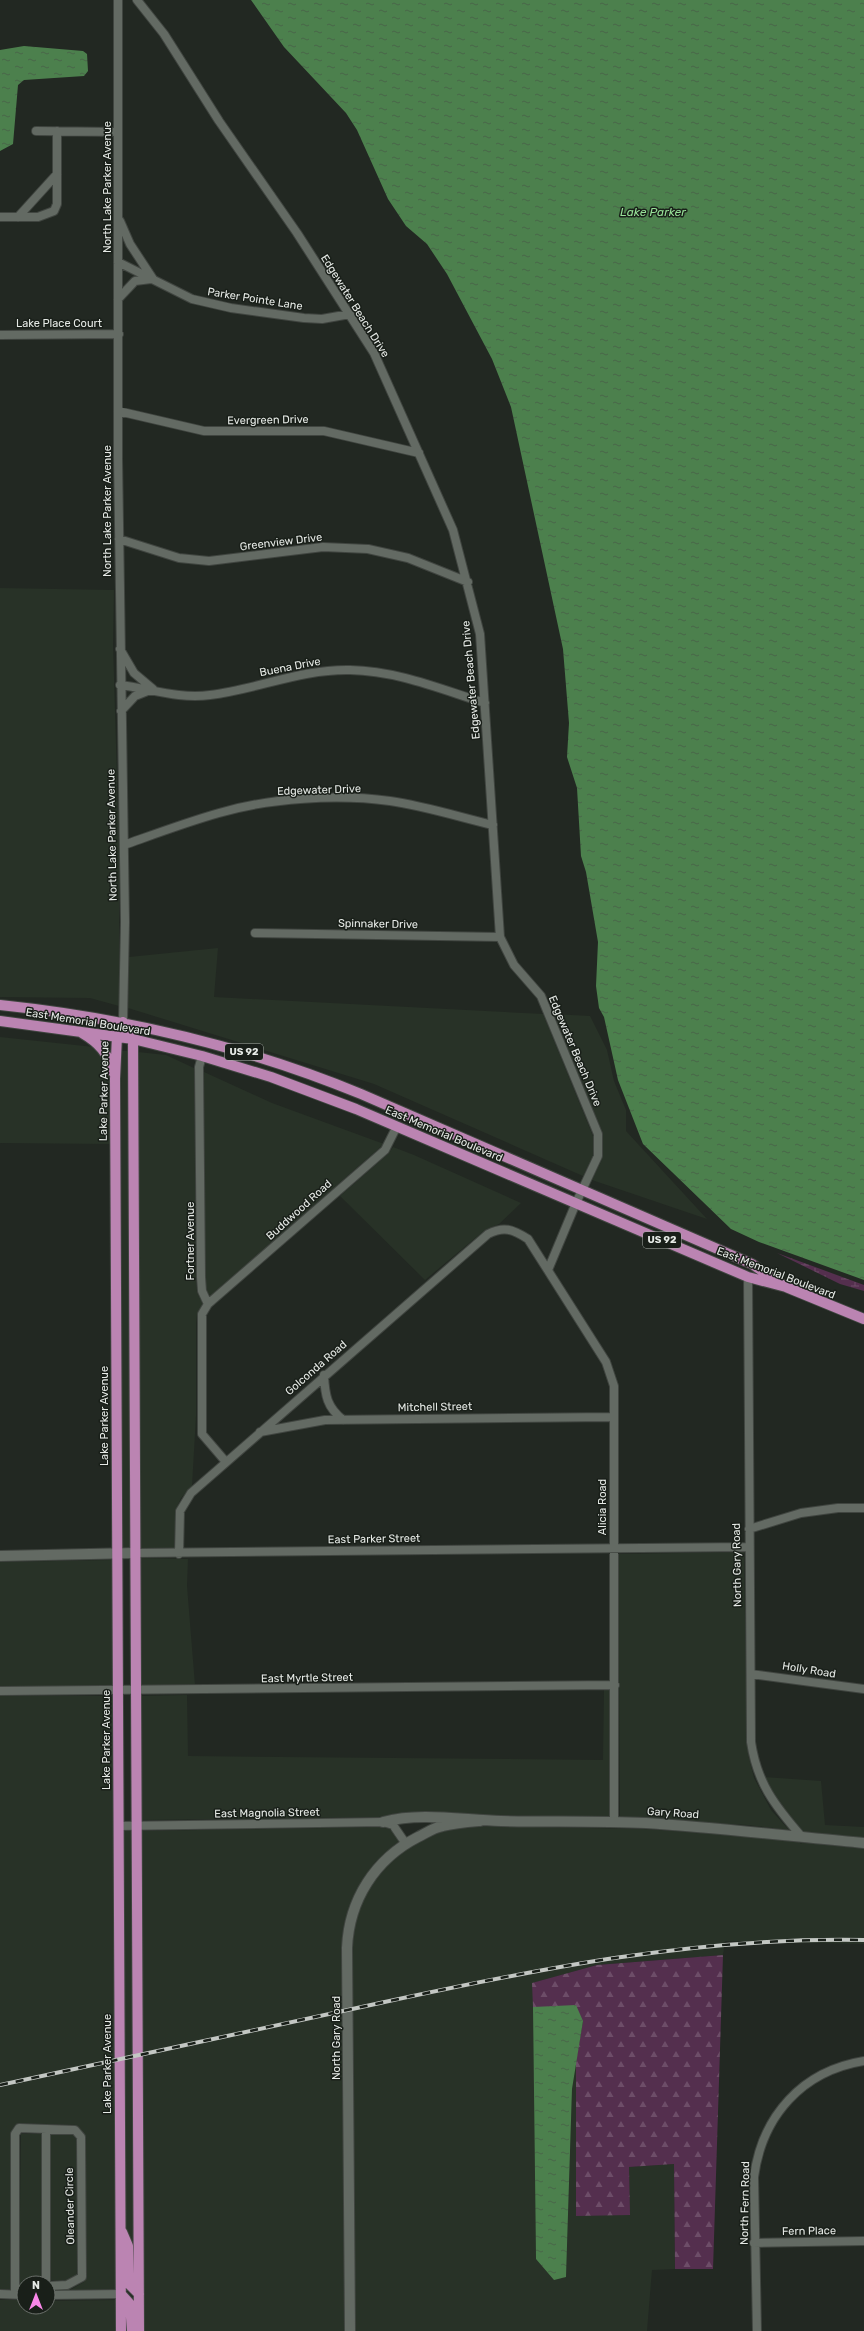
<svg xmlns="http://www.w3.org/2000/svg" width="864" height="2331" viewBox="0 0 864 2331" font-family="Rubik,sans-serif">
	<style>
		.built { fill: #283227 }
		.forest { fill: url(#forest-firs) }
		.wetland { fill: url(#wetland-marsh) }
		.water { fill: url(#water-ripples) }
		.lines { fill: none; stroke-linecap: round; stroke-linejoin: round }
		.minor-casing { stroke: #404540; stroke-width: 10 }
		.tertiary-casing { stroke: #404540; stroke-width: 12 }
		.secondary-casing { stroke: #404540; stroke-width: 12 }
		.primary-casing { stroke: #404540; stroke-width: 12 }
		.minor { stroke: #636a63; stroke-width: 8 }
		.tertiary { stroke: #636a63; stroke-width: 10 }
		.secondary { stroke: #636a63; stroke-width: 10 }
		.primary { stroke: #bb84b2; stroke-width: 10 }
		.rail-casing { stroke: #c3c7c3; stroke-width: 4 }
		.rail { stroke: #191f19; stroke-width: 2.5; stroke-dasharray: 8; stroke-linecap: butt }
		.labels { text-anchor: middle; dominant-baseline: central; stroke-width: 3; stroke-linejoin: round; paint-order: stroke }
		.shield { fill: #191f19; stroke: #a8ada8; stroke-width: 1 }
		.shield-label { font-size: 10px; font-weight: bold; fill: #e6eae6 }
		.street-label { font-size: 11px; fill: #e6eae6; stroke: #191f19 }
		.water-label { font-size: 12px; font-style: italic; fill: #97e298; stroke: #191f19 }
	</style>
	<defs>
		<pattern id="forest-firs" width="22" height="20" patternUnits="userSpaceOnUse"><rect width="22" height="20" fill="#542f4e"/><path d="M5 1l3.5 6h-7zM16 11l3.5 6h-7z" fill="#6d4d68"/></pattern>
		<pattern id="wetland-marsh" width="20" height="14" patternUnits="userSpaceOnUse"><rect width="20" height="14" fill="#542f4e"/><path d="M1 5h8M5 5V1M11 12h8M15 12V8" fill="none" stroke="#6d4d68"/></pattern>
		<pattern id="water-ripples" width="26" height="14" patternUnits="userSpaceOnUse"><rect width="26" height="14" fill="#4c804d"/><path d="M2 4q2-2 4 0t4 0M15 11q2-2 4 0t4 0" fill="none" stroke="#496649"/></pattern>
	</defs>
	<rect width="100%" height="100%" fill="#222822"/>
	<!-- built -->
	<path class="built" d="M0,588L114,590L113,644L119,845V1006L90,998L0,997Z
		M218,948L214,997L543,1014L593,1136L594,1155L583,1176L374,1084L128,1008L129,957Z
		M553,1014L590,1016L607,1050L614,1081L626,1110V1131L707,1219L592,1180L602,1159L603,1133Z
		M0,1037L94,1047L101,1054L106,1064L110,1080V1144L0,1143Z
		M121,1051H128L130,1548L122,1547Z
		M138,1052L166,1055L194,1068L196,1278L197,1292L203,1304L197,1314L196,1324V1416L192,1486L181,1498L176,1509L174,1548H139Z
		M204,1072L272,1103L384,1144L210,1296L206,1290L205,1277Z
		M393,1147L414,1155L521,1203L499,1224L485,1230L425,1280L340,1196L388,1154Z
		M744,1552L747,1743L749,1758L754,1778L771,1810L789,1830L747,1825L620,1818L618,1554Z
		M139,1558L188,1559L187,1586L195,1685L140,1686Z
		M113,1560V1686H0V1562Z
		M604,1690H610V1817L479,1815L442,1812L398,1813L379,1817L141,1820L140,1696L187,1695L188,1756L603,1760Z
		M0,1696H113L116,2289L70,2290L84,2282L87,2277L84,2133L75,2125L19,2123L15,2125L10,2134V2289H0Z
		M764,1777L821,1781L825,1825L864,1827V1838L804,1832L779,1803Z
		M480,1826L644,1829L747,1836L799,1842L801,1844L803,1842L864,1849V1944L725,1941L723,1955L597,1965L533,1983L536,2259L566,2277L572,2089L576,2061V2216L629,2167L674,2164L675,2269L652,2270L647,2331H355L352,1948L354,1929L359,1909L369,1888L383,1869L396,1856L417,1843L443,1831Z
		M383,1827L390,1829L399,1842L376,1861L361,1882L351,1905L343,1937L345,2331H144V2296L145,2293L144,2291L141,1831Z
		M123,1831H132L134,2282L133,2246L125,2227Z
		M21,2134H42L41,2283H24V2289H19Z
		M51,2134L73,2135L76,2139L77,2274L66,2280H51Z
		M0,2300H24V2307H48V2301L116,2300V2331H0Z"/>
	<!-- forest -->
	<path class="forest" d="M723,1955L713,2269H675L674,2164L629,2167L630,2215L576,2216V2061L583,2021L552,2007H533L532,1983L597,1965Z"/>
	<!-- wetland -->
	<path class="wetland" d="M777,1253L864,1285V1291L840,1284Z"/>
	<!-- water -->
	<path class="water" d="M251,0H864V1280L759,1242L731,1229L643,1144L618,1080L604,1017L599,1008L596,986L598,942L586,872L581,856L577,788L567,757L569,723L563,649L511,407L492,359L447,274L427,244L406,226L388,199L357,130L346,113L284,47Z
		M24,46L83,51L87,54L88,71L84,76L24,80L18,85L13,144L0,151V50Z
		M576,2005L583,2021L572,2089L566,2277L554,2280L536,2259L533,2007Z"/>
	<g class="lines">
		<defs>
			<path id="minor" d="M118,0V458L125,922L123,1022
				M137,0L164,34L219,121L297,233L374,353L453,530L480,634L500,937L514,965L541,996L598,1134V1156L576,1203L548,1270
				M36,131L118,132
				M0,217H38L54,211L57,204V131
				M18,217L57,174
				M120,221L130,244L153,279
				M118,262L192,299L231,308L304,318L322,319L350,314
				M118,299L135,281L151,279
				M0,335L119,334
				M118,411L204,431H324L419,453
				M119,539L179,558L209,561L323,547L368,549L408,558L468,582
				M120,649L134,673L153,689
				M120,685C151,689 179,699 210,695C258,689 301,669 350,670C398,671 440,689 485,703
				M121,711L135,696L150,690
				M124,845C155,834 187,822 219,813C270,798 337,794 390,801C425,806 459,817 493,825
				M255,933L500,937
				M202,1056L199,1067L201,1277L202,1291L208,1304
				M748,1277L751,1742C757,1783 775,1806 802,1837
				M324,1375C325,1396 327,1407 343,1420
				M260,1432L325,1420L612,1417
				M226,1462L202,1434V1314L208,1304L385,1150L397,1126
				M749,1529L801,1513L838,1508H864
				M135,1553L748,1547
				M179,1554L180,1511L191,1493L488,1234C504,1226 512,1229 528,1239L606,1362L614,1386V1823
				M751,1674L864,1689
				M0,1691L615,1685
				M118,1826L383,1822L393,1825L406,1844
				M754,2243L864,2241
				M46,2283V2129
				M0,2294L24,2295
				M15,2294V2134L19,2128L75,2130L81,2137L82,2277L67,2285L48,2286
				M48,2295L121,2294
				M757,2331L754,2177C762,2116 802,2071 864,2061"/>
			<path id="tertiary" d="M0,1556L135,1553"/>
			<path id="secondary" d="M383,1822C421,1812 462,1820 501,1821C549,1822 598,1821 646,1823C719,1828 791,1836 864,1843
				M350,2331L347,1948C349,1900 375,1859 418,1837C426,1833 435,1827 443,1826C455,1823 468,1822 480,1821"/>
			<path id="primary" d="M0,1005C124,1018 245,1046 361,1094L752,1264L781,1284
				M0,1021L133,1039L202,1056L271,1077L356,1109L748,1277L786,1287L864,1319
				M123,1022L133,1039L139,2331
				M82,1033C99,1043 108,1053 113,1072
				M122,2232L128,2246L129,2284L139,2294
				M121,2294L130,2304L132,2331
				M121,2331L115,1079L117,1036L123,1022"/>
		</defs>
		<!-- minor casing -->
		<use href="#minor" class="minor-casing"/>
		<!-- tertiary casing -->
		<use href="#tertiary" class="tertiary-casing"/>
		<!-- secondary casing -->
		<use href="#secondary" class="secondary-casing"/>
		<!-- primary casing -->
		<use href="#primary" class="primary-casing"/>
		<!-- minor -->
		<use href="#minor" class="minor"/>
		<!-- tertiary -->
		<use href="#tertiary" class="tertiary"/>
		<!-- secondary -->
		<use href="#secondary" class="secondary"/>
		<!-- primary -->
		<use href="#primary" class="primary"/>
		<defs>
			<path id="rail" d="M0,2085C127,2058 253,2030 380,2003C542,1968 696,1937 864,1940"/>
		</defs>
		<!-- rail casing -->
		<use href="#rail" class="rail-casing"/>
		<!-- rail -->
		<use href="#rail" class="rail"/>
	</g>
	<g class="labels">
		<!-- shield labels -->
		<g class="shield">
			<rect x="225" y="1044" width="38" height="16" rx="3"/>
			<rect x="643" y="1232" width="38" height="16" rx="3"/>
		</g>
		<g class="shield-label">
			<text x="244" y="1052">US 92</text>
			<text x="662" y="1240">US 92</text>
		</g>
		<!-- street labels -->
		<g class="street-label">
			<text transform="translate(107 187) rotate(-90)">North Lake Parker Avenue</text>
			<text transform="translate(255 299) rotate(9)">Parker Pointe Lane</text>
			<text transform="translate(355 306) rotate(58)">Edgewater Beach Drive</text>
			<text x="59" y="323">Lake Place Court</text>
			<text transform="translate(268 420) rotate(-1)">Evergreen Drive</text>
			<text transform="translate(107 511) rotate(-90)">North Lake Parker Avenue</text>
			<text transform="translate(281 542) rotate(-7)">Greenview Drive</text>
			<text transform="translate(290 667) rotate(-11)">Buena Drive</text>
			<text transform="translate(471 680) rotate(-95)">Edgewater Beach Drive</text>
			<text transform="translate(319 790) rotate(-2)">Edgewater Drive</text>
			<text transform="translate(112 835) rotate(-91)">North Lake Parker Avenue</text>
			<text transform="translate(378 924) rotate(1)">Spinnaker Drive</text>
			<text transform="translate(88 1022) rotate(9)">East Memorial Boulevard</text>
			<text transform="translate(575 1051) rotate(67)">Edgewater Beach Drive</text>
			<text transform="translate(104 1091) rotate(-89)">Lake Parker Avenue</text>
			<text transform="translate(444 1134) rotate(23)">East Memorial Boulevard</text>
			<text transform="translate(299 1210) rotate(-42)">Buddwood Road</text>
			<text transform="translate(190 1241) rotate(-90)">Fortner Avenue</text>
			<text transform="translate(776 1273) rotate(21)">East Memorial Boulevard</text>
			<text transform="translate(316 1368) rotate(-41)">Golconda Road</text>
			<text transform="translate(435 1407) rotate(-1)">Mitchell Street</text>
			<text transform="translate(104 1416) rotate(-90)">Lake Parker Avenue</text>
			<text transform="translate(602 1507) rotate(-90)">Alicia Road</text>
			<text transform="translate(374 1539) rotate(-1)">East Parker Street</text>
			<text transform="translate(737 1565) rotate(-91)">North Gary Road</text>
			<text transform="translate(809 1670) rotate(9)">Holly Road</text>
			<text transform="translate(307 1678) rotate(-1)">East Myrtle Street</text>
			<text transform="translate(106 1740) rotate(-90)">Lake Parker Avenue</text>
			<text transform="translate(267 1813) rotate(-1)">East Magnolia Street</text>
			<text transform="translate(673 1813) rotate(4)">Gary Road</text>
			<text transform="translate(336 2038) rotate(-90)">North Gary Road</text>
			<text transform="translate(107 2064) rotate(-90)">Lake Parker Avenue</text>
			<text transform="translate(745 2203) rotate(-89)">North Fern Road</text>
			<text transform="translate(70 2206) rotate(-91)">Oleander Circle</text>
			<text transform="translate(809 2231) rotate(-1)">Fern Place</text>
		</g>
		<!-- water labels -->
		<g class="water-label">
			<text x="653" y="212">Lake Parker</text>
		</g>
	</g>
	<!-- north arrow -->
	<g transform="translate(36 2295)"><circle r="19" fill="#191f19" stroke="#6b706b"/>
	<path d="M0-3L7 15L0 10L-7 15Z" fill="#f987e8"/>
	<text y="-6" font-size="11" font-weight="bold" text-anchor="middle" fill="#e6eae6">N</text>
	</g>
</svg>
